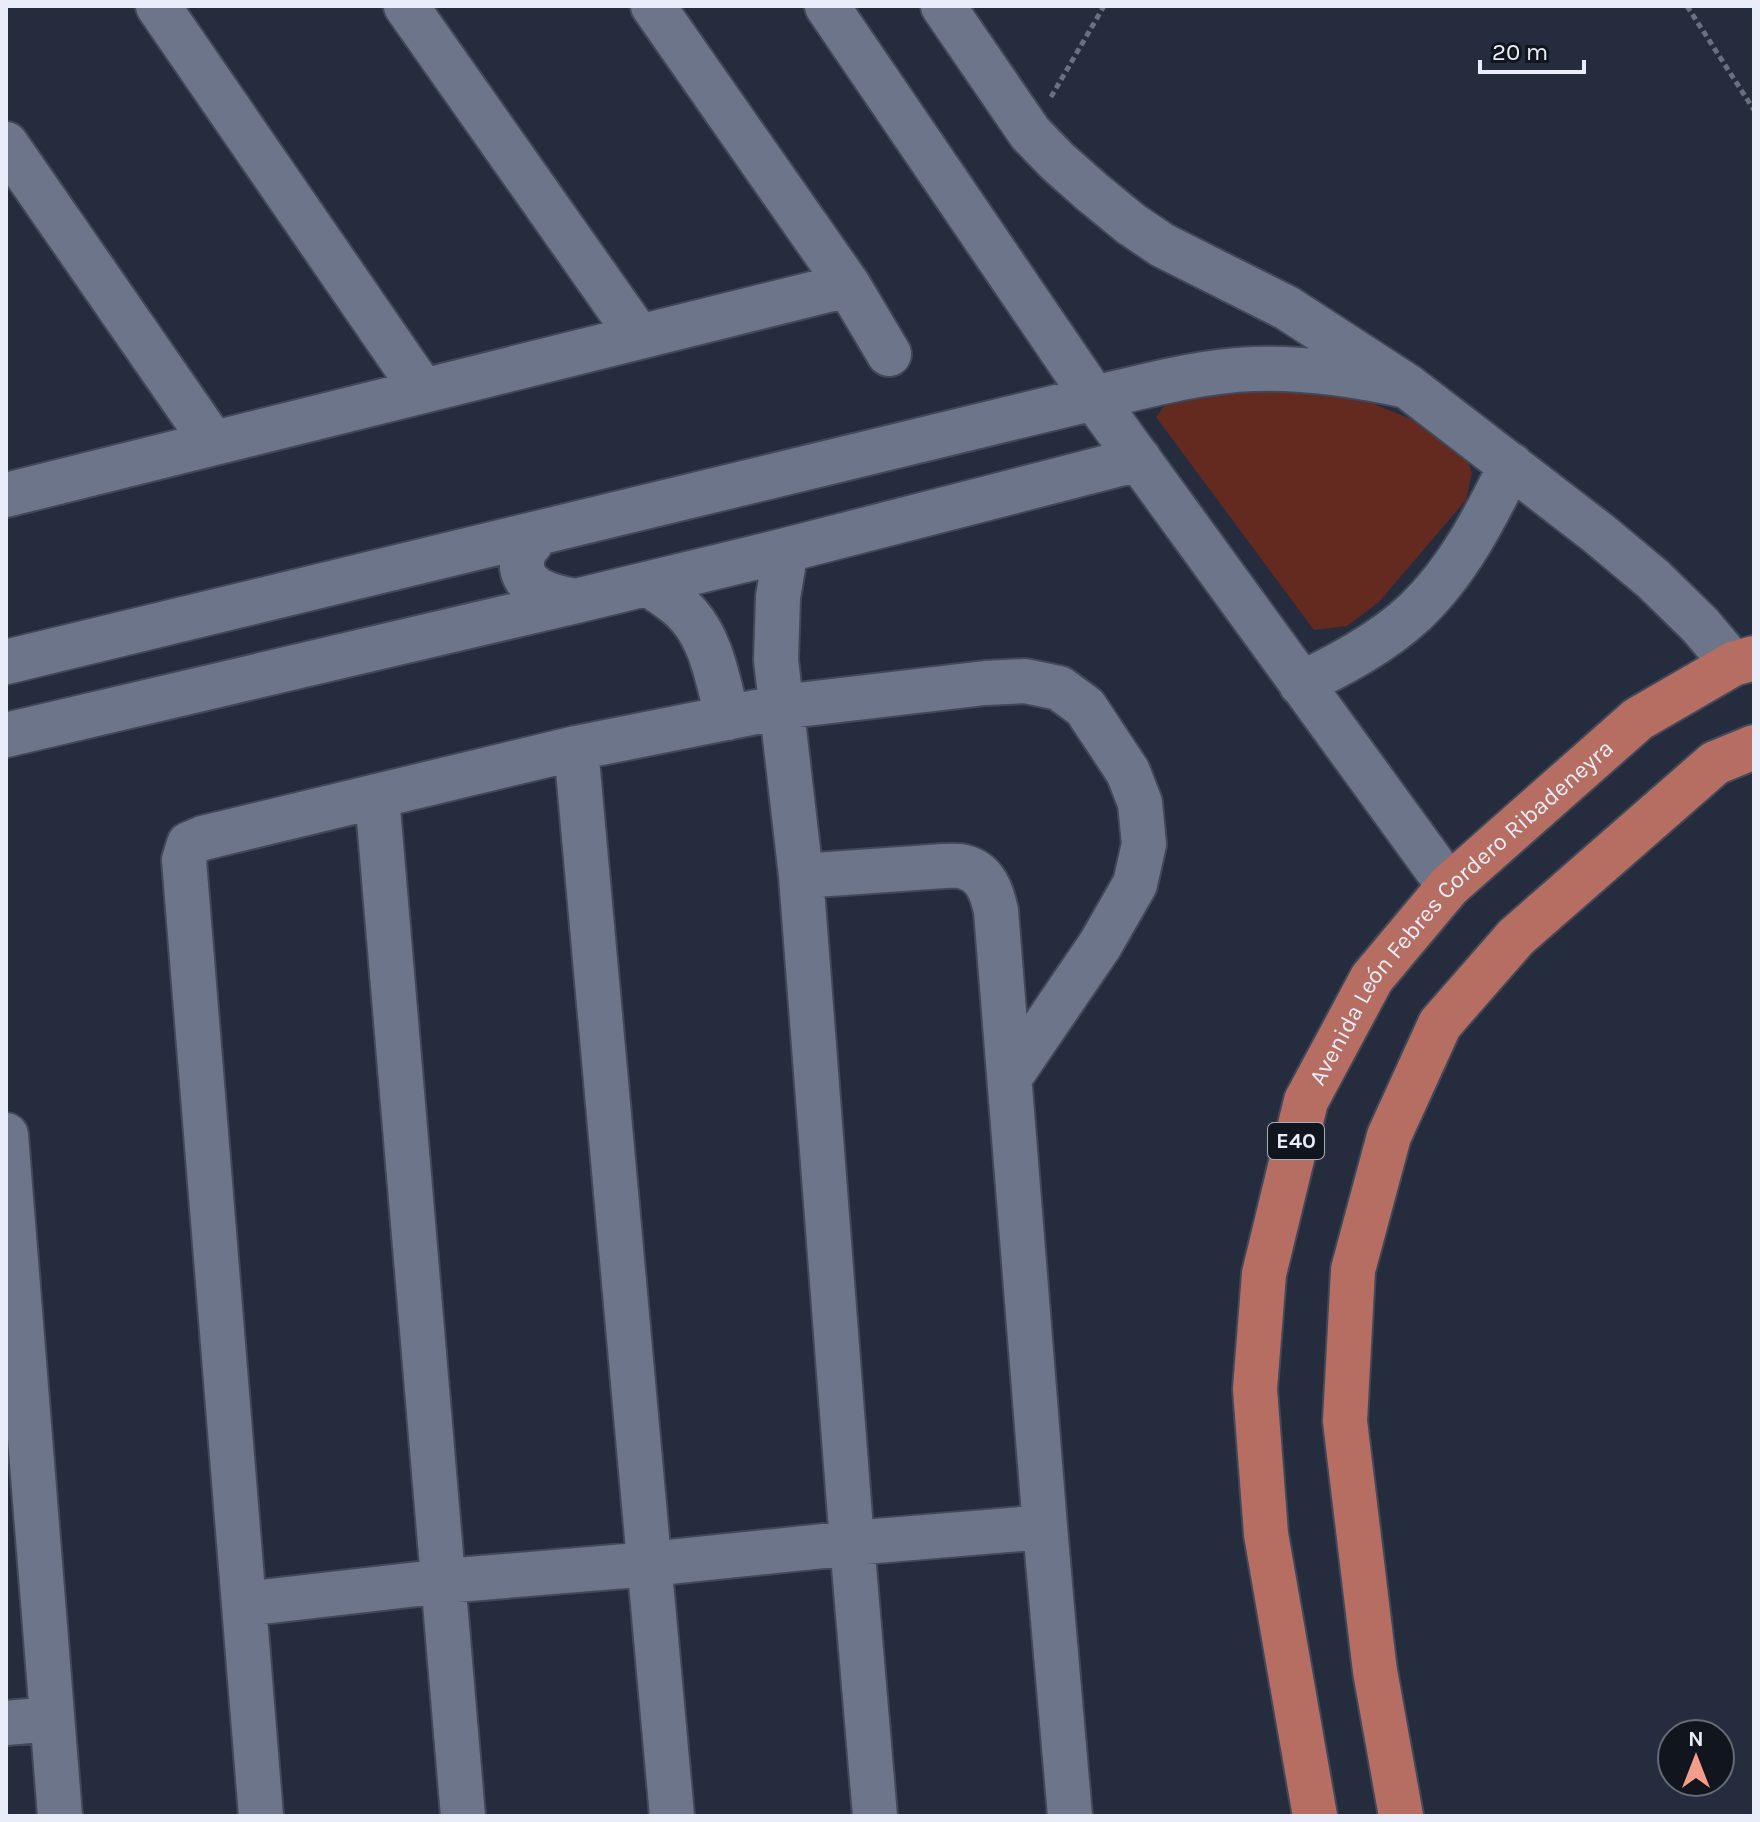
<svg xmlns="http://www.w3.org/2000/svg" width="1760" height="1822" viewBox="0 0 1760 1822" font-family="Karla,sans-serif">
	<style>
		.green { fill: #64291f }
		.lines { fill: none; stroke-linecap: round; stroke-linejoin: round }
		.minor-casing { stroke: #424858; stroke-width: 48 }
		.highway-casing { stroke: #424858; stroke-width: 48 }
		.path { stroke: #697080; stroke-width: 5; stroke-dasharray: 6 4; stroke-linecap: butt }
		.minor { stroke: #6c758a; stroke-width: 44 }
		.highway { stroke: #b56e61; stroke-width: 44 }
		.labels { text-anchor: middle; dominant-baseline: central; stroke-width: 7; stroke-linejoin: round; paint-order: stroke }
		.shield { fill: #11151d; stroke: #a8acb7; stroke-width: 2 }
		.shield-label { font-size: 22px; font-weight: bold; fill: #e8edf9 }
		.street-label { font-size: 24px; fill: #e8edf9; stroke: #11151d }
	</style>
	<rect width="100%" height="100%" fill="#252c3e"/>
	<!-- green -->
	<path class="green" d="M1210,390H1293L1369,402L1433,428L1463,447L1472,473L1466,500L1379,602L1347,626L1314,630L1156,417L1170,398Z"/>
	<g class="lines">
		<defs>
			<path id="minor" d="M158,6L423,391
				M406,6L639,337
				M653,6L848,285L889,354
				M827,6L1094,398L1449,886
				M943,6L1030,133L1057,161L1092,192L1131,224L1162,245L1287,308L1407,386L1598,533L1653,579L1700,625L1733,664
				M6,144L213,443
				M6,495L848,285
				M538,533C534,540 525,548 523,555C515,589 552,597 576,601
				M786,550L778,597L776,660L801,876L852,1543L875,1816
				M649,584C662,594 679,603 689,616C713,643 718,684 728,718
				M6,662L1094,398C1146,386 1199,371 1253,369C1305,367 1357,375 1407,386
				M1301,684C1341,664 1382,643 1415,612C1458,571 1485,518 1511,465
				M6,735L576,601L786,550L1139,459
				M576,748L672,1816
				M377,796L463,1816
				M801,876L944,866C950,866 958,865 964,867C985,872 992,892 996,911L1045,1527L1070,1816
				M6,1135L60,1816
				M244,1604L444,1581L650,1564L852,1543L1045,1527
				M6,1723L52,1719
				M261,1816L184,860L189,844L203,838L576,748L781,707L985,683L1025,681L1059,688L1085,707L1128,772L1140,803L1144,844L1135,884L1100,945L1010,1077"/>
			<g id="highway">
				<path id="s1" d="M1315,1816L1266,1534L1255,1389L1264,1274L1306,1101L1372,978L1449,886L1638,719L1733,664L1754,658"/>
				<path d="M1401,1816L1375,1671L1345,1421L1353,1270L1389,1136L1440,1024L1516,937L1715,763L1754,747"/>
			</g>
		</defs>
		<!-- minor casing -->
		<use href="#minor" class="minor-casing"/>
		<!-- highway casing -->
		<use href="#highway" class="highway-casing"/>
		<!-- path -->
		<path class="path" d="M1687,6L1754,110
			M1051,97L1104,6"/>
		<!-- minor -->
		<use href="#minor" class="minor"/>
		<!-- highway -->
		<use href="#highway" class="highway"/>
	</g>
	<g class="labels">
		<!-- shield labels -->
		<rect class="shield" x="1268" y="1123" width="56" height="36" rx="6"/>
		<g class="shield-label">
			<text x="1296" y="1141">E40</text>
		</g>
		<!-- street labels -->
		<g class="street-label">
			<text stroke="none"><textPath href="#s1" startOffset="972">Avenida León Febres Cordero Ribadeneyra</textPath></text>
		</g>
	</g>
	<!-- border -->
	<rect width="1760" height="1822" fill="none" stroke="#e8edf9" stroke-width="16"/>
	<!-- north arrow -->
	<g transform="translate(1696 1758)"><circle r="38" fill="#11151d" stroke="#676b75" stroke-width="2"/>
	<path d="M0-6L14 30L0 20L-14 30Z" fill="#f49d8d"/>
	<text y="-12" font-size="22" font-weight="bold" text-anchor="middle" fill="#e8edf9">N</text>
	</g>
	<!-- scale -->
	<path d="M1480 60v12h104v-12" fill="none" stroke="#e8edf9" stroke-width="4"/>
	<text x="1492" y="60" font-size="24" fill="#e8edf9" stroke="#11151d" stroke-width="6" paint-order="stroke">20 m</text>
</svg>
